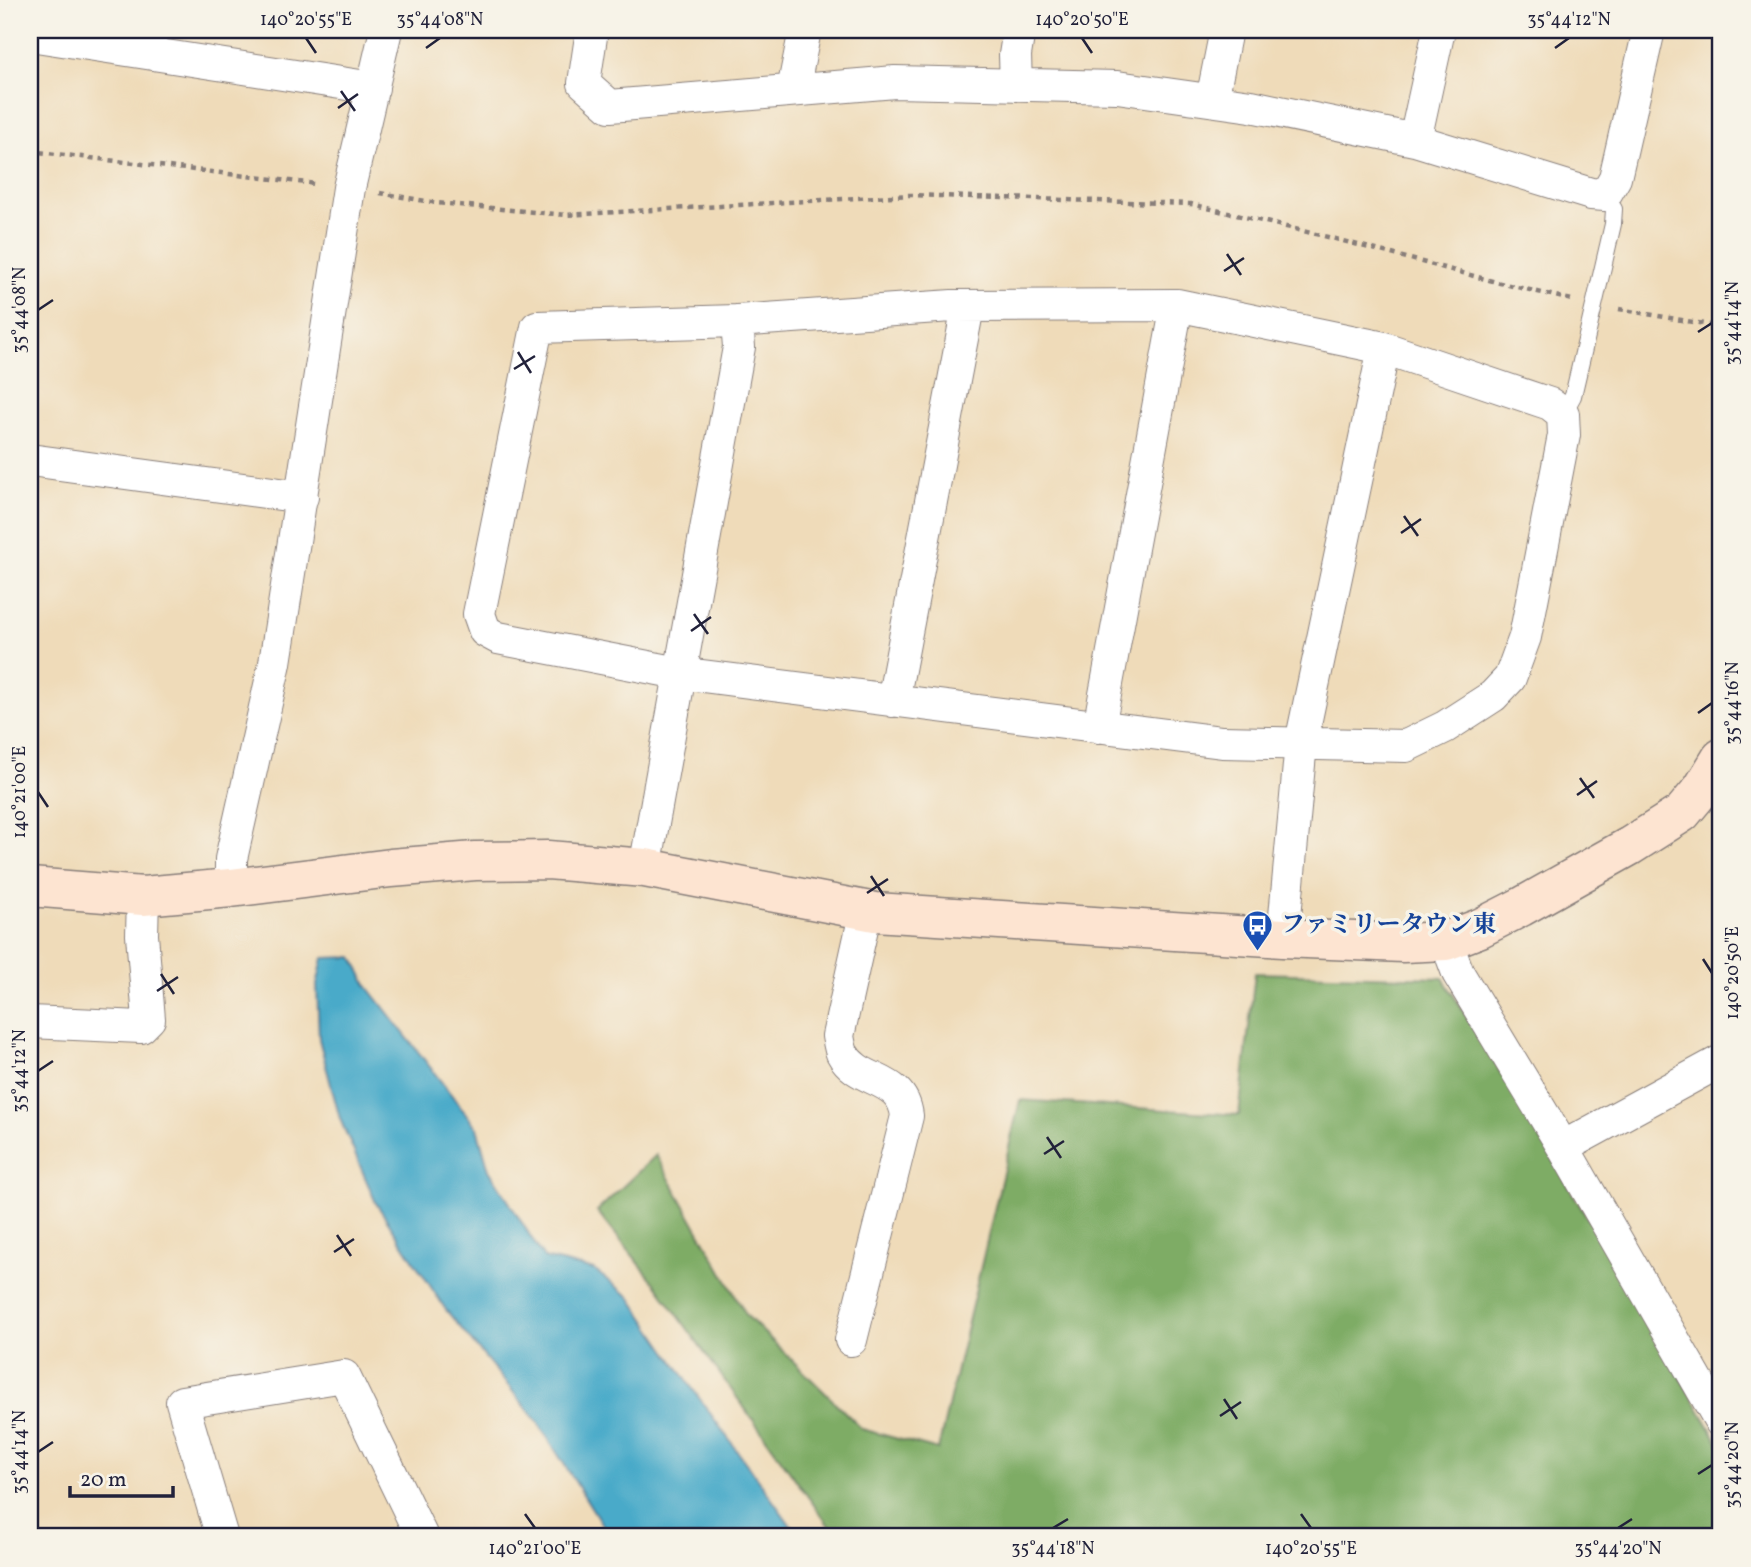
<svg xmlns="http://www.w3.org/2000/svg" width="1751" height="1567" viewBox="0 0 1751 1567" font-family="Vollkorn,'Noto Serif JP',serif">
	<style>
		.forest { fill: #7eac65; stroke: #506750; stroke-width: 2 }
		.water { fill: #4aaac9; stroke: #366682; stroke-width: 2 }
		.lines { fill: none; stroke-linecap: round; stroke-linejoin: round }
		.lane-casing { stroke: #887e7a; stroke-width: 18 }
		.street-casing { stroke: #887e7a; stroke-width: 34 }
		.secondary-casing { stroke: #887e7a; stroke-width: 41 }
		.path { stroke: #887e7a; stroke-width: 4.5; stroke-dasharray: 5 5; stroke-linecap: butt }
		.lane { stroke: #fff; stroke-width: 16 }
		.street { stroke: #fff; stroke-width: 32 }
		.secondary { stroke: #fde4d1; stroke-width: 38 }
		.ticks { fill: none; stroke: #22223b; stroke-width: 2.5 }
		.labels { text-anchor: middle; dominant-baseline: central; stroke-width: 7; stroke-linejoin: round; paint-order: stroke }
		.transit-label { font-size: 24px; font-weight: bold; fill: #164399; stroke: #f7f3e8; text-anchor: start }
		.neatline { fill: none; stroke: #22223b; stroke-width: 2.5 }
		.ticks-label { font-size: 18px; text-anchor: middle; fill: #22223b }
	</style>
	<rect width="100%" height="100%" fill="#f7f3e8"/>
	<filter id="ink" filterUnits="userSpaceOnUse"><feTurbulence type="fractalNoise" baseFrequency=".0143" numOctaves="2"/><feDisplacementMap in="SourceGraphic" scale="14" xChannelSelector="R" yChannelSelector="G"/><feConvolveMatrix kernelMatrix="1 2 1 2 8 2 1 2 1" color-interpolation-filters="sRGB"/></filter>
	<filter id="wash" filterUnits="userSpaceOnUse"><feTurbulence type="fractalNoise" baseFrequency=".00686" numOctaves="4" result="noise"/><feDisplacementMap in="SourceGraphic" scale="28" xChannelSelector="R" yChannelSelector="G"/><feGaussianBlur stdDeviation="1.57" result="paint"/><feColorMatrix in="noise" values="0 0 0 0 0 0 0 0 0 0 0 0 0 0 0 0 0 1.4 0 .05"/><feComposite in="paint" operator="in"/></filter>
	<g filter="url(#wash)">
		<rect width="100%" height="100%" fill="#efdbb9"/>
		<!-- forest -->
		<path class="forest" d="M1255,973L1443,978L1547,1149L1717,1440L1721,1450V1537H837L654,1282L597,1211L656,1155L747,1316L862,1429L938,1450L1020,1100L1239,1115Z"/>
		<!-- water -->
		<path class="water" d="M353,957L368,987L477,1128L489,1170L544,1258L594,1270L630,1297L692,1388L799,1537H610L537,1421L446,1310L376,1203L340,1119L319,1039L317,985L323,958Z"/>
	</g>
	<g filter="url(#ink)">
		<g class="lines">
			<defs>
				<path id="lane" d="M1563,414L1573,396L1613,224L1614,209L1605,195"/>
				<path id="street" d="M592,30L584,83L610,106L895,82L1117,87L1251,106L1415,140L1591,194L1605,195L1615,178L1649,30
					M30,35L373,88
					M1016,85L1015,55L1019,30
					M793,90L805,30
					M1212,100L1226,30
					M1415,140L1439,30
					M1177,305L1384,348L1550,404L1563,414L1564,435L1525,637L1510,678L1493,696L1445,727L1406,746L1222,742L679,673L498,638L485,631L479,614L537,327L737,321L952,306Z
					M30,460L302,497
					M893,701L968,307
					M1099,727L1177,305
					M645,868L739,347L737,321
					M231,888V859L275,663L349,188L386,30
					M1283,938L1301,743L1384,348
					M1446,941L1458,973L1563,1147L1721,1422
					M30,1022L141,1027L149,1019L142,935L143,896
					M1563,1147L1721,1061
					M851,1340L907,1116C902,1074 859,1085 842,1053C840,1048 839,1041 838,1036L866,910
					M222,1537L182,1402L344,1376L422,1537"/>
				<path id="secondary" d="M30,887L143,896L231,888L391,868L475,861L548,860L645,868L875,912L1283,938L1403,943L1446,941L1480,928L1521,907L1630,846L1682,813L1702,789L1721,758"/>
			</defs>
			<!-- lane casing -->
			<use href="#lane" class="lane-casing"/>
			<!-- street casing -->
			<use href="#street" class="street-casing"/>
			<!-- secondary casing -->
			<use href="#secondary" class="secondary-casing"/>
			<!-- path -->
			<path class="path" d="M30,151L316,184
				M380,193L437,203L566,215L910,195L1191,204L1332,238L1500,283L1572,300
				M1619,309L1721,327"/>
			<!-- lane -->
			<use href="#lane" class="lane"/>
			<!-- street -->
			<use href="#street" class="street"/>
			<!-- secondary -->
			<use href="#secondary" class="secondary"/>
		</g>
	</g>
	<!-- ticks -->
	<path class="ticks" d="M306,38L316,53M1082,38L1092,53M426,48L440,38M1555,48L1569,38M341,91L355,111M338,108L358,94M1227,254L1241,275M1224,271L1244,258M38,310L53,300M1698,332L1712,323M518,352L531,373M514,369L535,356M1404,516L1418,536M1401,533L1421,519M694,614L708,634M691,631L711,617M1698,713L1712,703M1580,778L1594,798M38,792L48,807M1577,795L1597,781M871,876L884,896M867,893L888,879M1703,959L1712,973M161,974L174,994M157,991L178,977M38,1071L53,1061M1047,1137L1061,1158M1044,1154L1064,1141M337,1235L351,1256M334,1252L354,1239M1224,1399L1237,1419M1220,1416L1241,1402M38,1452L53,1442M1698,1474L1712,1465M525,1514L535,1528M1301,1514L1311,1528M1053,1528L1068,1519M1618,1528L1632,1519"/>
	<!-- icons -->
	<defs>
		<symbol id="bus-pin" viewBox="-11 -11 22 30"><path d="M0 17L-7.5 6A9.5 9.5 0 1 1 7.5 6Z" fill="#1a4fb4" stroke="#f7f3e8"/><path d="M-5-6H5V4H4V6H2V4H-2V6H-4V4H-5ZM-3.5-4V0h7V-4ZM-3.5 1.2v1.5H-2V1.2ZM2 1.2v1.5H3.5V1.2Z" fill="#fff"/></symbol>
	</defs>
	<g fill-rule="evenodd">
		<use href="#bus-pin" x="1240" y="908" width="35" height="47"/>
	</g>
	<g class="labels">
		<!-- transit labels -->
		<g class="transit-label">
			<text x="1281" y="926">ファミリータウン東</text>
		</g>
	</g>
	<!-- margin -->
	<rect width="1751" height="1567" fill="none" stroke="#f7f3e8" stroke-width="77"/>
	<!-- scale -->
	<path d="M70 1486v10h103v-10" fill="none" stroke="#22223b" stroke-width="3.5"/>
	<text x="80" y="1486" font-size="21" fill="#22223b" stroke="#f7f3e8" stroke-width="5" paint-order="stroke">20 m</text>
	<rect x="38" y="38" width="1674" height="1490" class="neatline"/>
	<g class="ticks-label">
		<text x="306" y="25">140°20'55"E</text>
		<text x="440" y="25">35°44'08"N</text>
		<text x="1082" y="25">140°20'50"E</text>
		<text x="1569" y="25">35°44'12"N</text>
		<text transform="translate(19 310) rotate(-90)" y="6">35°44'08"N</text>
		<text transform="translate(1732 323) rotate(-90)" y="6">35°44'14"N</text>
		<text transform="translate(1732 703) rotate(-90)" y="6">35°44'16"N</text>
		<text transform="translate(19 792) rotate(-90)" y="6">140°21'00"E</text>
		<text transform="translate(1732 973) rotate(-90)" y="6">140°20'50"E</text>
		<text transform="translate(19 1071) rotate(-90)" y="6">35°44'12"N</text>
		<text transform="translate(19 1452) rotate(-90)" y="6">35°44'14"N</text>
		<text transform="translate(1732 1465) rotate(-90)" y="6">35°44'20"N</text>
		<text x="535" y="1554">140°21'00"E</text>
		<text x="1053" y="1554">35°44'18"N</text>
		<text x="1311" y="1554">140°20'55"E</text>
		<text x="1618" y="1554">35°44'20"N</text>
	</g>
</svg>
